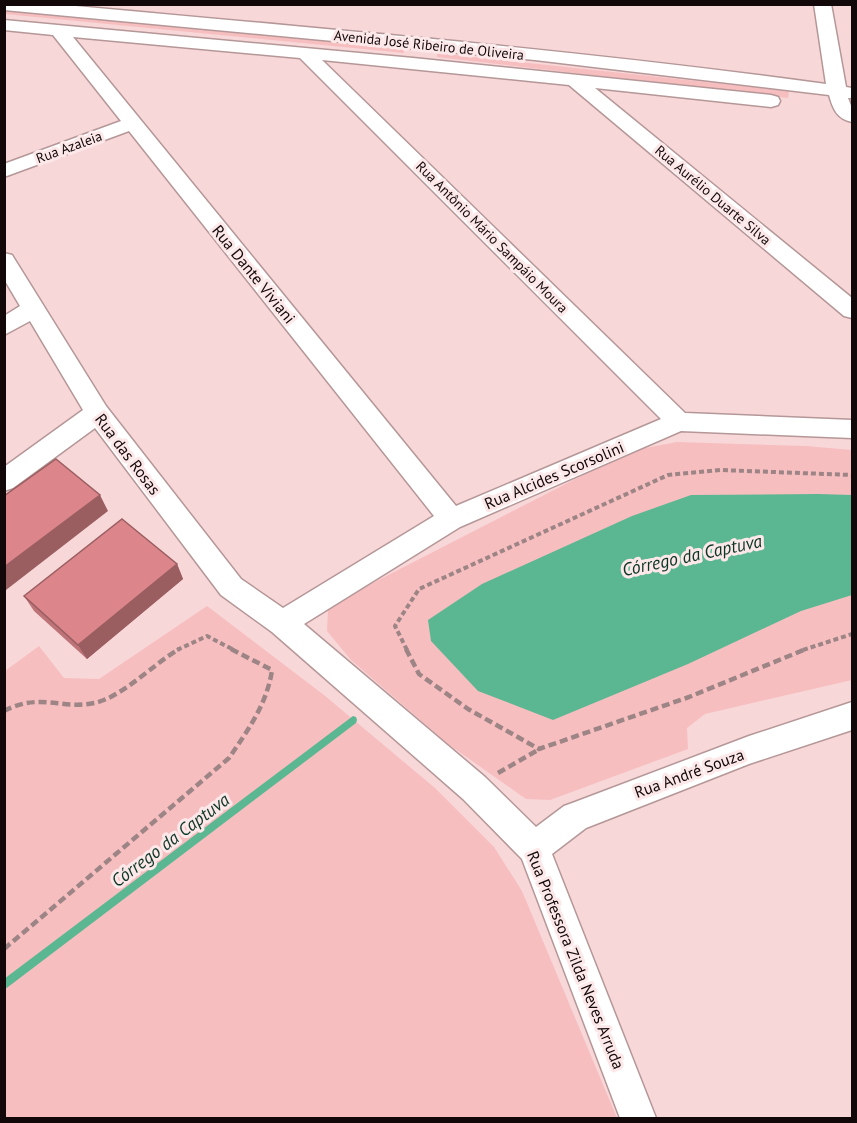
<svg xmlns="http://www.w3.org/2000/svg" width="857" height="1123" viewBox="0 0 857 1123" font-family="'PT Sans',sans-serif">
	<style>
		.green { fill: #f7bec0 }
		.water { fill: #5bb791 }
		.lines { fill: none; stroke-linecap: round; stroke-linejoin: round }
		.stream { fill: #5bb791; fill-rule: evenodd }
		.minor-casing { stroke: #b59798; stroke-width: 3 }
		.path-far1 { stroke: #9d8586; stroke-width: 4; stroke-dasharray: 5 3; stroke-linecap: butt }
		.path { stroke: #9d8586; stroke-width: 4.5; stroke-dasharray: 8 4; stroke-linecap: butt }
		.minor { fill: #fff; fill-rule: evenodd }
		.wall { fill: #bd7378 }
		.shaded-wall { fill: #9a5e61 }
		.building { fill: #dc868b; stroke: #9a5e61; stroke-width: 1.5 }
		.labels { text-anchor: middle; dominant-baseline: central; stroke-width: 6; stroke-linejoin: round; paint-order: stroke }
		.far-street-label { font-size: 14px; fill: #120809; stroke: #fce8e9 }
		.street-label { font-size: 16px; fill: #120809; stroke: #fce8e9 }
		.water-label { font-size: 18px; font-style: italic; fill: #0a3525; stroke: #fce8e9 }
	</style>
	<rect width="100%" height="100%" fill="#f8d7d8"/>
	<!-- green -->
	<path class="green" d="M4,10L403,47L404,53L5,14Z
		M437,53L789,91L788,98L437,57Z
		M677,442L806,446L852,450V680L705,714L687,728L688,749L550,800L526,799L448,744L351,660L327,631L328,610L363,588L587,473L640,449Z
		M207,606L324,695L435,788L494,847L522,891L617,1118H5V671L39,646L64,678L99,679Z"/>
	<!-- water -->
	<path class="water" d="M818,494L852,495V595L801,611L688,664L553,720L478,691L431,641L428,620L482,584L632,516L691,495Z"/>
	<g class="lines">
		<!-- stream -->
		<path class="stream" d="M353,716L356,717L357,720L356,723L4,990V979Z"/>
		<defs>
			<path id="minor" d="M4,4H54C312,28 570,49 826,84L814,4H831L846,87L852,88V98H848L852,108V122C837,119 833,109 829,95L535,60L4,10Z
				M4,20L413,58L771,95L778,97L780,101L778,105L771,107L595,88L852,298V318L844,316L569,85L322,60L685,413L852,420V438L681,431L460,527L304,624L485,777L536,827L564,806L575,802L749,736L852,702V730L749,764L586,828L552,854L656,1118H620L522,859L463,799L272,632L221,595L95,428L13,488L4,491V467L83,410L30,321L4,335V316L20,306L4,279V253L12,255L106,406L241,579L283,608L434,516L129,131L4,177V164L121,121L53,35L4,30ZM73,37L300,58L661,419L456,506Z"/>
		</defs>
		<!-- minor casing -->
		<use href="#minor" class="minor-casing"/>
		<!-- path-far1 -->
		<path class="path-far1" d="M177,650L207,636L234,650
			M407,650L395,626L419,589L668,475L721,470L852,475
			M803,650L852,634"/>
		<!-- path -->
		<path class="path" d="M406,649L419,674L468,709L539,749L689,697L806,649
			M4,711C41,692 60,710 94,703C121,698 155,663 179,649
			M498,773L538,750
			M4,949L229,758C248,730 267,704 272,670L231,649"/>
		<!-- minor -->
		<use href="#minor" class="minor"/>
	</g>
	<!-- wall -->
	<path class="wall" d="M177,564L183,579L87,659L34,611L24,596Z"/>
	<!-- shaded-wall -->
	<path class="shaded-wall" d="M100,495L108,511L6,590L4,588V567Z
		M177,564L183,579L87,659L78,645Z"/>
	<!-- building -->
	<path class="building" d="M56,459L100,495L4,567V496Z
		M122,519L177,564L78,645L24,596Z"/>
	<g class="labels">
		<!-- far-street labels -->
		<g class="far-street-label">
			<text transform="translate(429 45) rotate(6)">Avenida José Ribeiro de Oliveira</text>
			<text transform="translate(69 147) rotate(-20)">Rua Azaleia</text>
			<text transform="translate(713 195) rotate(40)">Rua Aurélio Duarte Silva</text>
			<text transform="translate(492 237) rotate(45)">Rua Antônio Mário Sampáio Moura</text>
		</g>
		<!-- street labels -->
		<g class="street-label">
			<text transform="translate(254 274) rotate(51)">Rua Dante Viviani</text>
			<text transform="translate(128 454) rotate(53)">Rua das Rosas</text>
			<text transform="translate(554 475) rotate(-23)">Rua Alcides Scorsolini</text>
			<text transform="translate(689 773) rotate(-20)">Rua André Souza</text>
			<text transform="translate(576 960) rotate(68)">Rua Professora Zilda Neves Arruda</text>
		</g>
		<!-- water labels -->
		<g class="water-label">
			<text transform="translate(692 555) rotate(-12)">Córrego da Captuva</text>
			<text transform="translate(170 840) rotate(-37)">Córrego da Captuva</text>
		</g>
	</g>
	<!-- border -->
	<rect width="857" height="1123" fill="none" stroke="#120809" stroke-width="12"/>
</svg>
